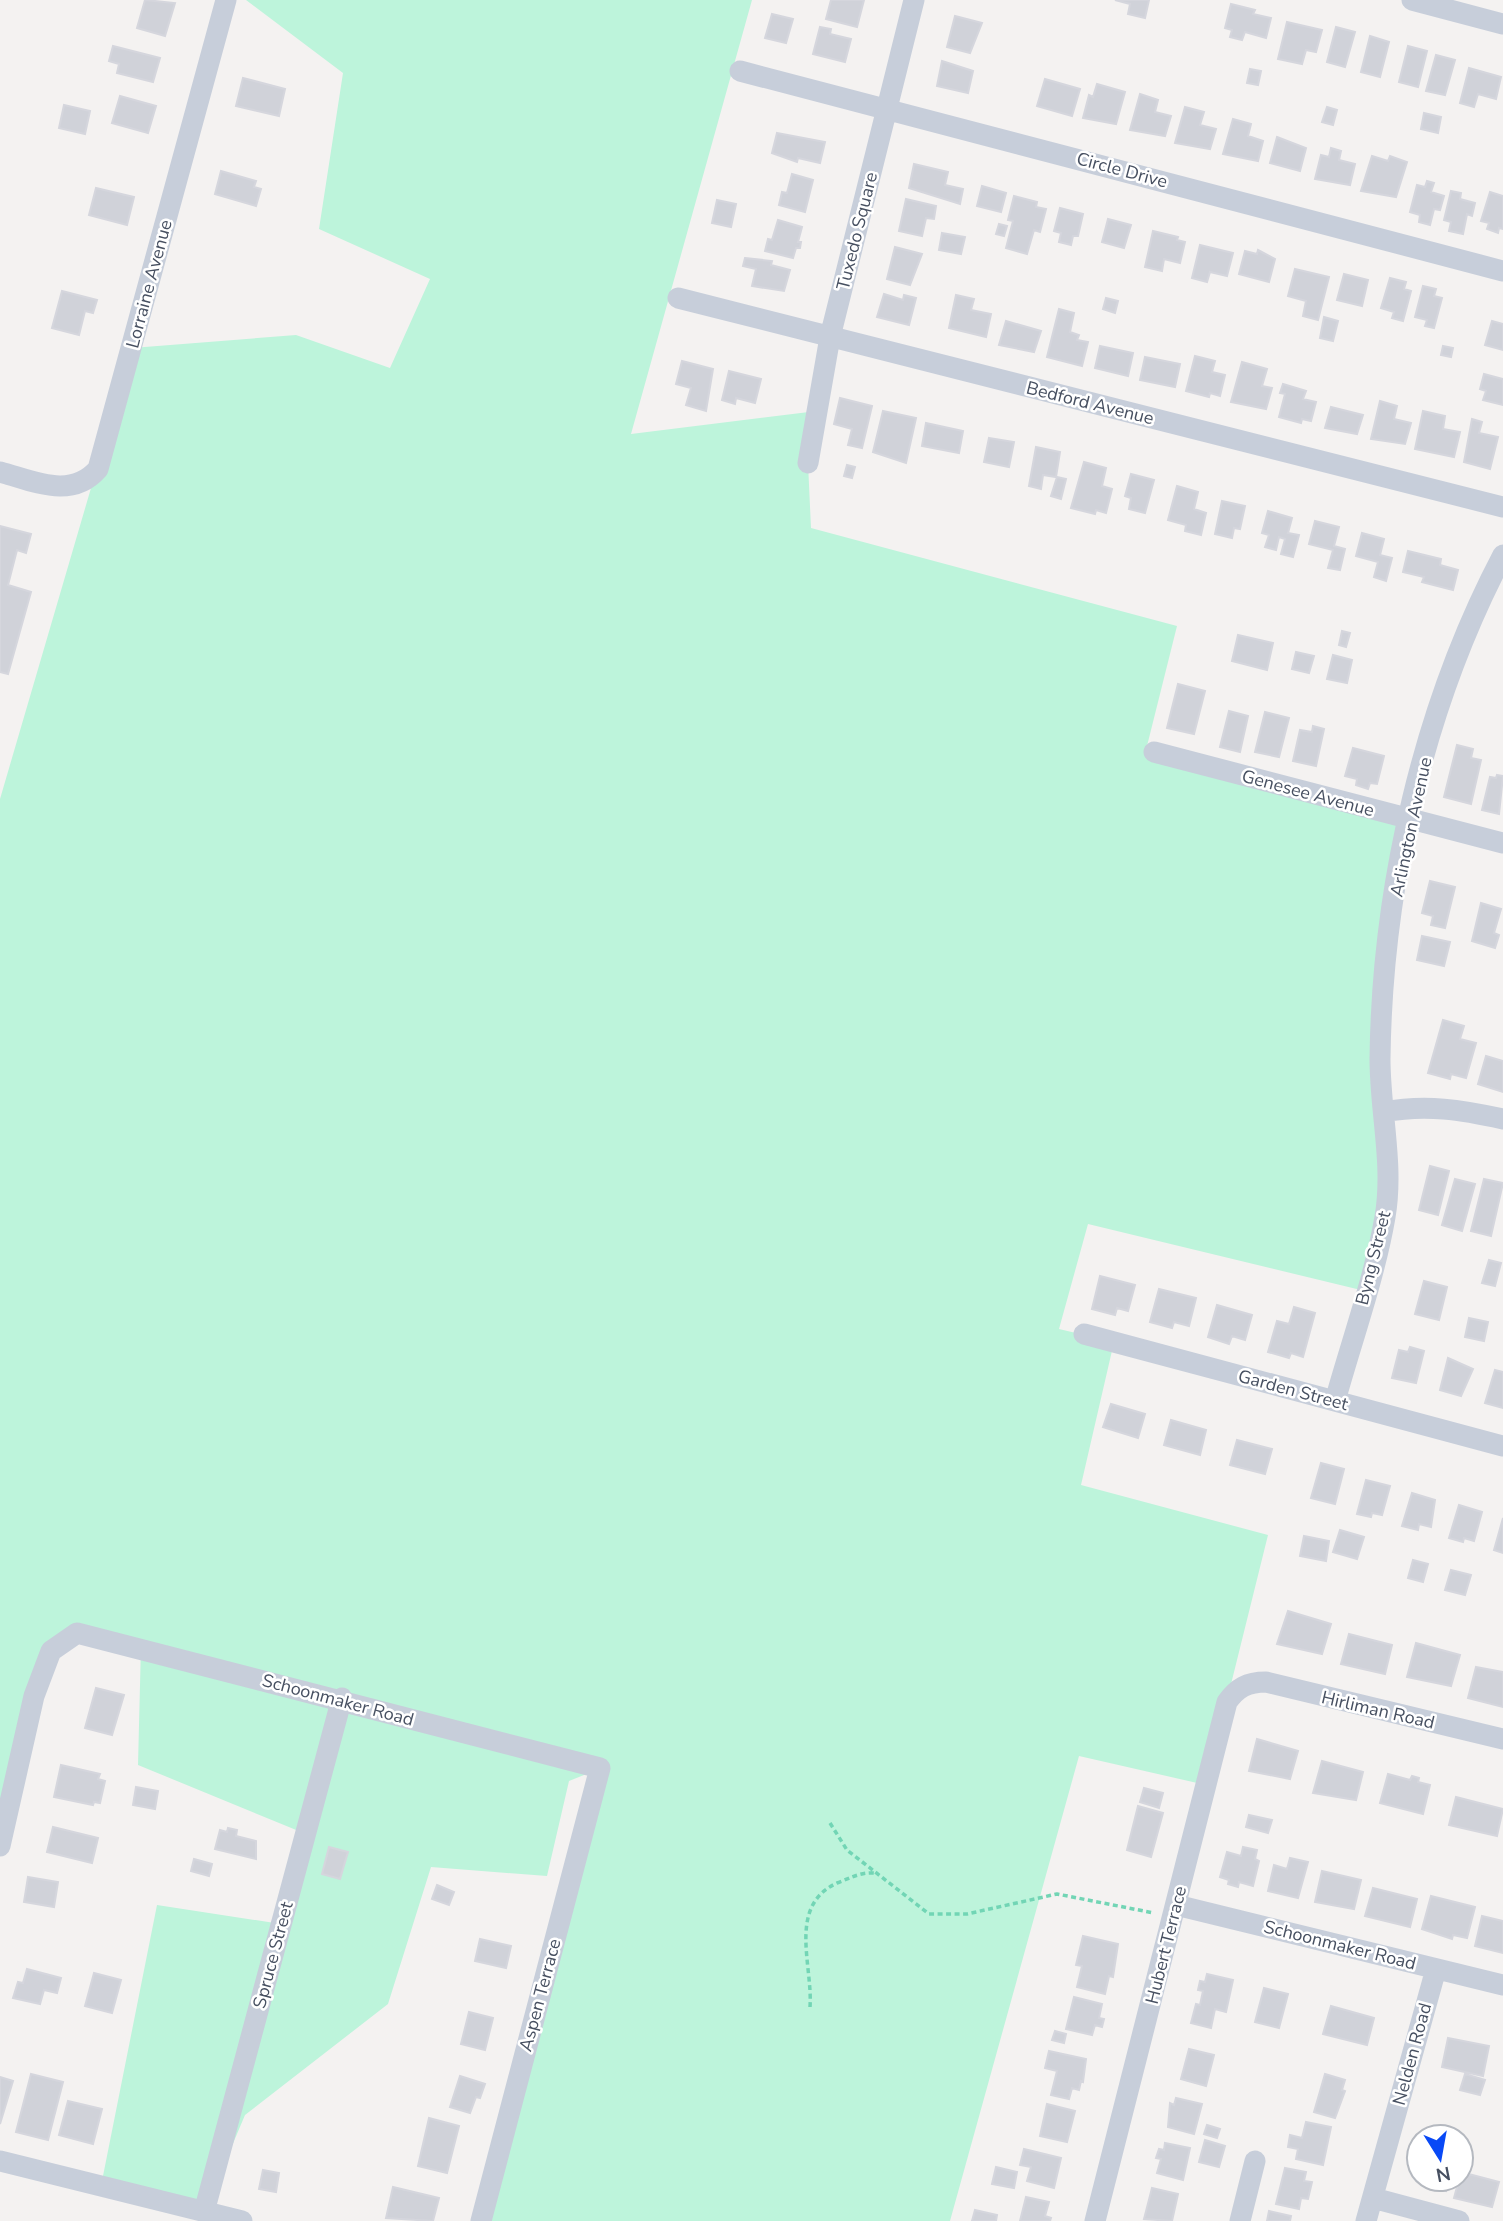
<svg xmlns="http://www.w3.org/2000/svg" width="1503" height="2221" viewBox="0 0 1503 2221" font-family="'Nunito Sans',sans-serif">
	<style>
		.green { fill: #bdf4db }
		.building { fill: #d0d2d9; stroke: #d5d6dd; stroke-width: 2 }
		.lines { fill: none; stroke-linecap: round; stroke-linejoin: round }
		.path { stroke: #72d5b5; stroke-width: 3.5; stroke-dasharray: 5 3.5; stroke-linecap: butt }
		.minor { stroke: #c7ceda; stroke-width: 21 }
		.labels { text-anchor: middle; dominant-baseline: central; stroke-width: 5; stroke-linejoin: round; paint-order: stroke }
		.street-label { font-size: 18px; fill: #475061; stroke: #fff }
	</style>
	<rect width="100%" height="100%" fill="#f4f2f1"/>
	<!-- green -->
	<path class="green" d="M246,0H752L631,434L817,411L808,463L811,528L1177,626L1146,750L1409,819L1385,979L1388,1179L1365,1291L1088,1224L1059,1329L1114,1342L1081,1485L1268,1535L1206,1785L1079,1756L950,2221H481L599,1769L569,1781L547,1876L431,1867L388,2004L245,2115L204,2212L101,2186L157,1905L281,1924L306,1834L138,1765L141,1645L60,1642L0,1826V799L132,348L296,335L390,368L430,279L319,229L343,73Z"/>
	<!-- building -->
	<path class="building" d="M145,0L175,3L165,36L137,28Z
		M831,0H864L857,27L826,19Z
		M1115,0H1149L1145,18L1128,14L1130,4Z
		M1231,4L1255,10L1253,14L1271,18L1266,38L1245,32L1242,40L1230,37L1232,30L1225,28Z
		M772,14L793,19L786,43L765,38Z
		M955,16L982,23L970,53L947,47Z
		M1287,22L1322,30L1316,52L1306,50L1302,64L1278,59Z
		M820,27L831,29L830,34L851,39L845,62L813,54Z
		M1336,27L1355,32L1345,67L1327,62Z
		M1370,36L1389,42L1380,77L1361,72Z
		M113,46L160,58L153,82L117,73L119,64L109,61Z
		M1408,46L1427,51L1418,87L1399,82Z
		M1436,55L1455,60L1445,95L1426,91Z
		M942,61L973,71L968,93L937,86Z
		M1469,68L1501,77L1496,99L1478,94L1474,107L1460,103Z
		M1250,69L1261,71L1258,85L1247,83Z
		M243,78L285,89L279,116L236,106Z
		M1045,79L1080,89L1072,116L1037,106Z
		M1097,84L1125,92L1116,124L1083,118L1089,95L1093,97Z
		M1140,94L1158,100L1155,112L1171,116L1165,136L1130,130Z
		M120,96L156,106L148,133L112,123Z
		M64,105L90,111L85,134L59,128Z
		M1185,107L1204,112L1200,125L1216,129L1210,149L1175,143Z
		M1327,107L1337,110L1333,125L1322,122Z
		M1424,113L1441,117L1438,133L1421,129Z
		M1233,119L1251,124L1248,136L1263,141L1258,161L1223,154Z
		M777,133L825,142L820,163L798,158L797,162L772,153Z
		M1277,137L1306,148L1300,171L1270,163Z
		M1331,148L1341,151L1339,160L1355,164L1350,185L1315,179L1321,155L1329,157Z
		M1372,156L1388,161L1390,156L1407,162L1396,197L1361,191Z
		M914,164L948,172L945,185L963,189L960,204L909,188Z
		M221,171L256,181L254,187L261,189L256,206L215,194Z
		M792,174L813,180L805,212L779,205L782,192L787,193Z
		M1427,181L1434,183L1431,192L1444,196L1440,210L1434,209L1430,225L1419,222L1420,215L1410,212L1417,185L1425,187Z
		M982,186L1006,193L1001,212L977,206Z
		M96,188L134,197L127,225L89,215Z
		M1451,191L1461,193L1460,199L1475,203L1472,216L1467,214L1463,234L1449,231L1451,222L1444,220Z
		M1490,192L1503,196V229L1499,228L1498,233L1487,229L1489,223L1481,221Z
		M1014,196L1037,202L1036,207L1046,209L1040,232L1034,230L1027,254L1006,248L1013,221L1008,220Z
		M906,199L936,206L934,219L926,218L922,236L899,231Z
		M717,200L736,204L731,227L712,223Z
		M1060,208L1083,214L1078,236H1073L1071,245L1059,242L1061,233L1054,231Z
		M1108,219L1131,225L1124,248L1102,242Z
		M778,220L802,227L798,242H801L800,248H796L793,258L765,251L768,239L772,240Z
		M999,224L1007,226L1004,236L996,234Z
		M1153,231L1178,237L1177,240L1185,242L1180,263L1164,259L1162,271L1145,267Z
		M942,233L965,237L961,254L939,250Z
		M1200,245L1233,253L1227,276L1210,272L1207,282L1192,278Z
		M895,247L922,254L910,285L887,279Z
		M1258,250L1275,259L1269,282L1239,274L1245,251L1257,254Z
		M745,258L772,261L771,265L790,270L784,291L752,286L756,269L743,266Z
		M1295,269L1329,277L1318,320L1303,316L1306,301L1288,296Z
		M1344,274L1368,280L1362,306L1337,300Z
		M1390,278L1406,282L1404,289L1411,291L1403,321L1392,318L1394,312L1381,308Z
		M1423,286L1436,289L1434,296L1442,298L1434,328L1425,326L1427,320L1415,317Z
		M62,291L97,300L93,313L85,311L79,335L52,328Z
		M884,294L903,300L904,295L916,298L909,325L877,317Z
		M956,295L974,299L971,310L991,314L986,337L949,328Z
		M1106,298L1118,301L1115,313L1103,309Z
		M1059,309L1074,313L1070,332L1079,335L1077,340L1088,342L1082,366L1047,357Z
		M1324,317L1338,321L1333,341L1320,338Z
		M1006,321L1041,331L1034,352L999,345Z
		M1492,321L1503,324V350L1485,345Z
		M1100,346L1133,353L1128,376L1095,368Z
		M1443,346L1453,348L1451,357L1441,355Z
		M1195,356L1215,361L1212,372L1225,375L1220,396L1210,393L1209,397L1186,391Z
		M1145,357L1180,364L1175,387L1140,380Z
		M682,361L713,369L706,411L686,405L691,388L676,384Z
		M1242,362L1267,369L1262,386L1272,388L1266,409L1231,402Z
		M729,371L761,379L755,403L736,398L735,404L722,400Z
		M1484,374L1503,379V405L1483,400L1486,391L1480,389Z
		M1283,384L1306,391L1303,399L1316,402L1311,421L1302,419L1301,423L1279,417L1285,394L1280,393Z
		M840,398L872,406L862,448L848,445L852,429L834,424Z
		M1380,401L1397,406L1394,419L1411,423L1405,444L1371,439Z
		M1331,407L1363,415L1357,434L1325,428Z
		M883,411L916,418L906,463L873,452Z
		M1423,411L1445,416L1443,429L1460,432L1454,457L1415,449Z
		M1472,419L1482,422L1479,433L1498,437L1490,469L1464,462Z
		M926,423L963,431L959,453L922,446Z
		M989,438L1014,442L1009,467L984,462Z
		M1036,447L1060,452L1056,477L1043,475L1041,489L1029,486Z
		M1084,462L1106,468L1102,486L1112,489L1106,513L1096,510L1095,514L1071,508Z
		M847,465L855,467L852,478L844,476Z
		M1131,474L1154,480L1145,513L1129,509L1131,498L1125,496Z
		M1057,477L1066,479L1061,499L1051,496Z
		M1177,486L1198,492L1194,509L1206,513L1201,535L1185,531L1186,525L1168,520Z
		M1222,501L1245,506L1240,529L1234,528L1232,538L1215,534Z
		M1268,511L1292,518L1288,533L1299,535L1293,557L1281,554L1285,539L1279,537L1276,550L1265,547L1269,535L1262,533Z
		M1315,521L1339,527L1334,546L1345,549L1340,570L1328,568L1333,550L1309,544Z
		M0,526L31,534L26,553L17,550L8,585L31,592L8,674L0,672Z
		M1362,533L1384,539L1380,555L1392,558L1386,581L1374,577L1378,562L1356,556Z
		M1408,551L1441,559L1440,565L1458,570L1453,590L1422,582L1424,577L1403,572Z
		M1342,631L1350,633L1346,647L1339,645Z
		M1238,635L1273,643L1267,670L1232,661Z
		M1296,652L1314,656L1309,673L1292,669Z
		M1333,655L1352,660L1347,683L1327,679Z
		M1178,684L1205,691L1194,734L1167,728Z
		M1229,711L1248,716L1240,752L1220,747Z
		M1265,712L1289,718L1279,757L1255,752Z
		M1313,726L1324,729L1316,766L1293,761L1300,730L1312,732Z
		M1457,745L1473,749L1471,758L1481,760L1471,804L1444,797Z
		M1353,748L1384,756L1377,784L1370,783L1368,789L1356,785L1357,779L1345,776Z
		M1497,775L1503,776L1499,814L1482,810L1490,777L1496,778Z
		M1430,881L1455,887L1445,928L1431,925L1433,916L1422,913Z
		M1481,903L1501,909L1494,933L1499,935L1495,948L1472,941Z
		M1422,936L1450,942L1444,966L1417,960Z
		M1443,1020L1464,1026L1460,1039L1476,1043L1466,1078L1451,1074L1450,1079L1428,1073Z
		M1486,1056L1503,1061V1092L1478,1084Z
		M1430,1166L1449,1171L1438,1215L1419,1210Z
		M1455,1179L1475,1184L1462,1231L1442,1225Z
		M1484,1179L1503,1183L1491,1236L1471,1231Z
		M1489,1260L1501,1263L1495,1286L1482,1283Z
		M1100,1276L1135,1285L1128,1311L1117,1308L1115,1315L1092,1309Z
		M1424,1281L1447,1287L1439,1320L1415,1314Z
		M1159,1289L1196,1298L1189,1326L1174,1322L1172,1328L1150,1322Z
		M1217,1305L1252,1315L1245,1340L1232,1336L1229,1344L1208,1337Z
		M1294,1307L1315,1313L1303,1357L1291,1353L1289,1358L1268,1352L1277,1321L1289,1324Z
		M1469,1318L1488,1322L1484,1341L1465,1337Z
		M1410,1347L1424,1351L1416,1383L1392,1378L1399,1350L1408,1352Z
		M1448,1358L1473,1369L1461,1396L1440,1390Z
		M1495,1370L1503,1372V1408L1485,1403Z
		M1111,1404L1145,1414L1138,1438L1103,1427Z
		M1171,1420L1206,1430L1200,1455L1164,1445Z
		M1237,1440L1272,1449L1265,1474L1230,1465Z
		M1321,1463L1344,1469L1335,1504L1311,1498Z
		M1366,1480L1390,1486L1382,1515L1372,1513L1371,1517L1357,1514Z
		M1412,1493L1435,1500L1431,1527L1419,1524L1418,1530L1402,1526Z
		M1459,1505L1482,1512L1474,1541L1464,1538L1463,1542L1449,1538Z
		M1503,1518V1553L1494,1550Z
		M1340,1530L1364,1537L1357,1559L1333,1552Z
		M1304,1536L1329,1541L1326,1561L1300,1556Z
		M1413,1560L1428,1564L1423,1582L1408,1578Z
		M1451,1570L1471,1575L1465,1595L1445,1590Z
		M1288,1611L1331,1624L1322,1654L1277,1644Z
		M1349,1634L1392,1645L1385,1674L1341,1664Z
		M1416,1643L1460,1655L1451,1686L1407,1677Z
		M1476,1667L1503,1672V1707L1468,1698Z
		M96,1688L124,1695L112,1735L85,1728Z
		M1257,1739L1298,1751L1290,1779L1249,1771Z
		M1322,1761L1363,1772L1356,1800L1313,1793Z
		M61,1765L100,1774L98,1779L105,1781L100,1803L94,1802L93,1805L54,1797Z
		M1388,1774L1410,1780L1412,1776L1419,1778L1418,1782L1430,1785L1423,1814L1380,1803Z
		M136,1787L158,1791L155,1809L133,1805Z
		M1144,1788L1163,1793L1159,1808L1140,1802Z
		M1456,1797L1503,1809L1497,1836L1449,1825Z
		M1138,1806L1163,1813L1151,1857L1127,1850Z
		M1249,1815L1272,1820L1268,1833L1246,1827Z
		M53,1827L98,1838L92,1863L47,1852Z
		M228,1828L237,1830L236,1836L256,1841V1859L215,1849L220,1830L227,1832Z
		M329,1847L348,1852L340,1879L322,1874Z
		M1243,1847L1257,1850L1255,1859L1259,1861L1253,1886L1239,1882L1238,1887L1228,1884L1229,1880L1220,1877L1227,1852L1241,1856Z
		M1290,1858L1308,1862L1298,1898L1268,1891L1274,1865L1287,1869Z
		M194,1859L212,1864L209,1876L191,1871Z
		M1322,1871L1361,1880L1354,1909L1315,1902Z
		M28,1877L58,1882L54,1907L24,1902Z
		M437,1885L454,1892L449,1905L432,1899Z
		M1373,1888L1417,1899L1410,1927L1365,1916Z
		M1431,1896L1475,1907L1467,1938L1453,1935L1452,1939L1422,1929Z
		M1482,1916L1503,1921V1953L1475,1946Z
		M1083,1936L1118,1944L1113,1977L1109,1976L1105,1994L1077,1987L1082,1966L1076,1965Z
		M480,1939L511,1946L506,1968L475,1961Z
		M27,1969L61,1978L57,1993L44,1990L40,2004L13,1998L18,1982L23,1983Z
		M94,1973L121,1980L112,2013L85,2006Z
		M1207,1974L1233,1980L1226,2012L1215,2009L1211,2028L1191,2023L1196,2004L1200,2005L1203,1991L1198,1990L1200,1981L1205,1982Z
		M1264,1988L1288,1994L1279,2028L1255,2022Z
		M1074,1997L1102,2004L1099,2018L1104,2019L1102,2027L1095,2025L1092,2035L1066,2029Z
		M1331,2006L1374,2018L1367,2045L1323,2034Z
		M469,2012L493,2018L485,2050L461,2044Z
		M1055,2031L1066,2034L1064,2043L1052,2040Z
		M1448,2038L1489,2046L1483,2076L1442,2067Z
		M1189,2049L1214,2055L1206,2086L1181,2079Z
		M1049,2051L1086,2059L1083,2082L1081,2081L1079,2090L1072,2088L1069,2099L1051,2095L1057,2071L1045,2068Z
		M31,2074L63,2082L48,2140L16,2132Z
		M1325,2074L1345,2080L1342,2090L1345,2091L1335,2118L1314,2112Z
		M1465,2074L1485,2080L1480,2095L1460,2090Z
		M460,2076L485,2084L480,2098L476,2097L470,2113L450,2107Z
		M0,2077L13,2081L0,2124Z
		M1176,2098L1202,2104L1194,2134L1168,2127L1170,2103L1174,2105Z
		M68,2101L102,2109L93,2144L59,2135Z
		M1047,2104L1075,2111L1067,2142L1040,2136Z
		M429,2118L459,2126L447,2173L418,2166Z
		M1306,2122L1331,2127L1323,2165L1296,2159L1298,2149L1288,2147L1290,2135L1302,2138Z
		M1207,2125L1220,2129L1217,2138L1204,2134Z
		M1205,2140L1225,2146L1219,2167L1199,2162Z
		M1165,2143L1190,2148L1183,2180L1157,2173L1161,2159L1156,2158L1159,2149L1164,2150Z
		M1024,2149L1061,2158L1054,2188L1027,2181L1031,2167L1020,2165Z
		M996,2167L1017,2172L1014,2188L992,2184Z
		M1285,2168L1306,2172L1304,2181L1312,2182L1308,2199L1301,2198L1299,2209L1276,2204Z
		M263,2170L279,2173L276,2192L259,2189Z
		M1461,2172L1499,2182L1492,2207L1454,2198Z
		M1428,2179H1449L1446,2191L1426,2187Z
		M393,2187L439,2198L433,2221L386,2218Z
		M1152,2188L1178,2194L1172,2221L1144,2219Z
		M1026,2197L1049,2202L1045,2216L1051,2218L1050,2221H1020Z
		M975,2210L997,2215L996,2221H972Z
		M1269,2211L1291,2216L1290,2221H1267Z"/>
	<g class="lines">
		<!-- path -->
		<path class="path" d="M830,1823L847,1850L929,1914H967L1057,1894L1154,1913
			M810,2007C813,1965 787,1906 837,1883C850,1878 861,1872 874,1873"/>
		<!-- minor -->
		<path class="minor" d="M1412,0L1503,24
			M740,71L1503,271
			M678,298L1503,507
			M808,463L830,337L914,0
			M0,472C34,481 71,500 98,469L226,0
			M1154,752L1503,843
			M1384,1112C1426,1104 1462,1110 1503,1119
			M1084,1334L1503,1446
			M1335,1401C1351,1343 1375,1276 1385,1217C1394,1165 1380,1112 1380,1059C1382,888 1423,707 1503,555
			M0,1846L34,1696L51,1651L77,1633L600,1768L481,2221
			M1176,1905L1503,1985
			M0,2161L242,2221
			M1373,2198L1459,2221
			M204,2212L342,1698
			M1095,2221L1227,1702C1237,1688 1247,1682 1266,1682L1503,1739
			M1240,2221L1255,2161
			M1366,2221L1436,1969"/>
	</g>
	<g class="labels">
		<!-- street labels -->
		<g class="street-label">
			<text transform="translate(1122 170) rotate(15)">Circle Drive</text>
			<text transform="translate(857 231) rotate(-76)">Tuxedo Square</text>
			<text transform="translate(149 284) rotate(-75)">Lorraine Avenue</text>
			<text transform="translate(1090 403) rotate(14)">Bedford Avenue</text>
			<text transform="translate(1308 793) rotate(15)">Genesee Avenue</text>
			<text transform="translate(1411 827) rotate(-78)">Arlington Avenue</text>
			<text transform="translate(1373 1258) rotate(-76)">Byng Street</text>
			<text transform="translate(1293 1390) rotate(15)">Garden Street</text>
			<text transform="translate(338 1700) rotate(15)">Schoonmaker Road</text>
			<text transform="translate(1378 1710) rotate(13)">Hirliman Road</text>
			<text transform="translate(1166 1945) rotate(-76)">Hubert Terrace</text>
			<text transform="translate(1340 1945) rotate(14)">Schoonmaker Road</text>
			<text transform="translate(273 1955) rotate(-75)">Spruce Street</text>
			<text transform="translate(540 1995) rotate(-75)">Aspen Terrace</text>
			<text transform="translate(1412 2054) rotate(-75)">Nelden Road</text>
		</g>
	</g>
	<!-- north arrow -->
	<g transform="translate(1440 2158) rotate(169)"><circle r="33" fill="#ffffff" stroke="#b5b9c0" stroke-width="2"/>
	<path d="M0-5L12 26L0 18L-12 26Z" fill="#0949f6"/>
	<text y="-10" font-size="19" font-weight="bold" text-anchor="middle" fill="#475061">N</text>
	</g>
</svg>
